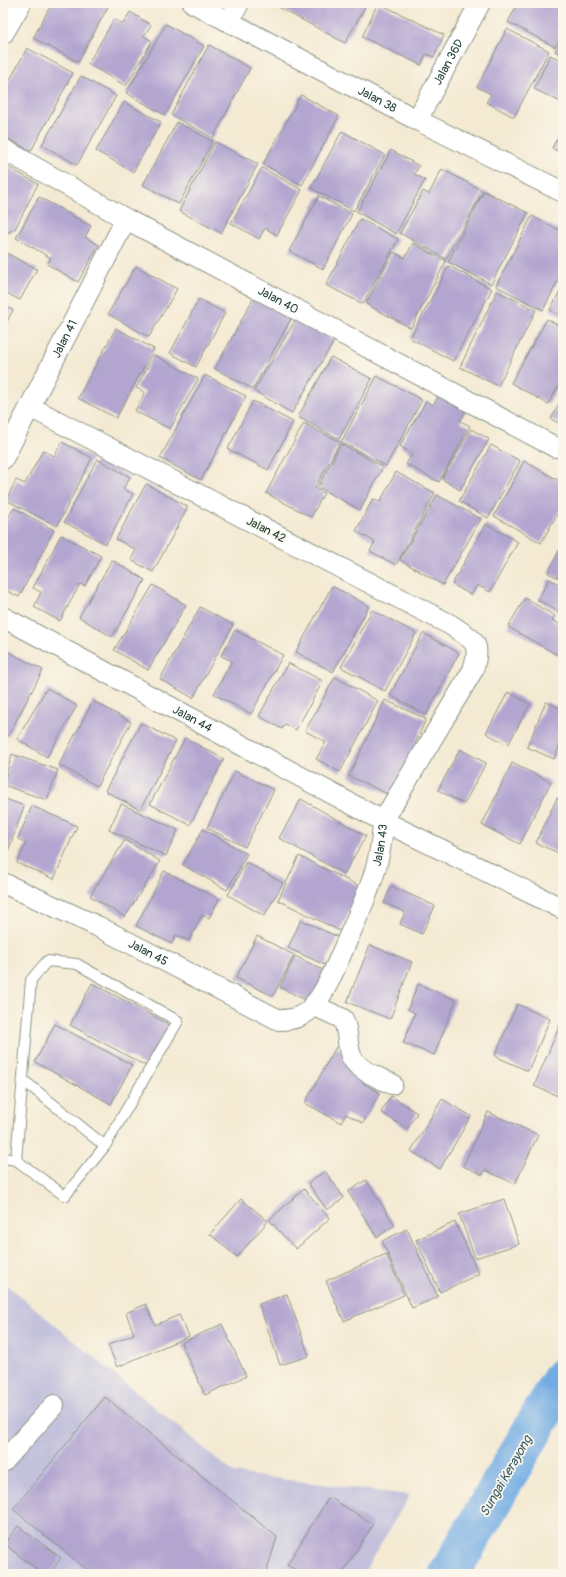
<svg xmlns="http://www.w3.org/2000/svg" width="566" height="1577" viewBox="0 0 566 1577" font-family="Pangolin,sans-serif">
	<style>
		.industrial { fill: #c3c1db }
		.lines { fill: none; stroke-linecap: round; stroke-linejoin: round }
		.river { stroke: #72ace3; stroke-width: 41 }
		.building { fill: #b2a5d0 }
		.service-casing { stroke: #8a9484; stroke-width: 12 }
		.minor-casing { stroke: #8a9484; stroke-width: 22 }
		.service { stroke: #fff; stroke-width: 10 }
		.minor { stroke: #fff; stroke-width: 20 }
		.labels { text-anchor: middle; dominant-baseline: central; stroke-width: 3.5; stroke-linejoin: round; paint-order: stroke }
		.street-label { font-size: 12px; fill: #1f3d34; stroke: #fbf7ec }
		.water-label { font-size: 13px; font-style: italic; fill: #385e69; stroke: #fbf7ec }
	</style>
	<rect width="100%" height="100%" fill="#fbf7ec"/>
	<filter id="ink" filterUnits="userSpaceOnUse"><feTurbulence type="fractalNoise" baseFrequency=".025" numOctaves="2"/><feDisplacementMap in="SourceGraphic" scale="8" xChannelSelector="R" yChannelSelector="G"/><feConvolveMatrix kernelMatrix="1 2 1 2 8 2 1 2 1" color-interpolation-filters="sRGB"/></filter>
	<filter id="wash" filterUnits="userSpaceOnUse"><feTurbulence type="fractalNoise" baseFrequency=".012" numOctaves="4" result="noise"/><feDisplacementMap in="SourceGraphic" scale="16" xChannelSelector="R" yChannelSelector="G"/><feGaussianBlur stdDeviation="0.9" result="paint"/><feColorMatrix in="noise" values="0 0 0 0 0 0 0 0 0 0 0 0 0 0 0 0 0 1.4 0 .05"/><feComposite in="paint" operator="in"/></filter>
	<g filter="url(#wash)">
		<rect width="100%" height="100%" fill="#f4ead3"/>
		<!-- industrial -->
		<path class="industrial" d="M3,1282L234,1473L410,1495L363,1574H3Z"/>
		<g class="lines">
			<!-- river -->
			<path class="river" d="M449,1574L563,1378"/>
		</g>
		<g id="blocks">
			<!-- building -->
			<path class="building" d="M52,3H110L78,62L33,38Z
				M271,3H367L345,43Z
				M378,3L444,35L434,57L426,54L421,65L362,37Z
				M518,3H563V11L560,17L563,19V33L555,47L508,22Z
				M130,12L151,25L144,36L152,41L126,86L88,64L114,19L123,24Z
				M166,24L204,46L165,115L126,93Z
				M507,29L549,51L514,117L486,102L491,94L477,87Z
				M563,36V56L555,51Z
				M209,45L250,68L213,138L171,115Z
				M27,48L73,73L31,151L3,136V93Z
				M550,55L563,61V103L534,89Z
				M81,76L116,96L77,165L42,145Z
				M301,95L339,116L302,185L263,164Z
				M124,102L161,122L133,172L96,151Z
				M177,122L213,141L179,204L143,185Z
				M563,128V154L552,148Z
				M342,131L385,155L354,211L311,188Z
				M215,142L258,164L221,233L179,211Z
				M391,150L419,166L414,174L425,180L396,234L357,212Z
				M3,164L38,184L15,229L3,235Z
				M262,168L302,190L277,235L265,228L259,239L231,223Z
				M442,169L483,191L446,259L400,233L423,191L429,194Z
				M484,191L528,213L491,284L448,262Z
				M319,196L352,214L323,269L289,251Z
				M39,197L91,226L85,237L99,245L78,282L47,264L51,258L16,238Z
				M532,216L563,232V271L543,310L496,286Z
				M360,219L398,239L363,304L326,285Z
				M413,243L446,261L411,328L366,304L393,252L405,258Z
				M4,252L37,269L20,300L3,291V254Z
				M136,266L177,289L149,337L108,314Z
				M449,266L492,289L453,361L410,338Z
				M563,286V317L550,310Z
				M497,291L536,310L498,386L460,367Z
				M254,297L292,317L253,389L215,369Z
				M199,299L225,313L196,367L170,353Z
				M3,304L13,310L3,329Z
				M296,319L334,341L292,413L254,391Z
				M547,319L563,328V379L548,404L511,383Z
				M116,328L154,349L116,418L78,398Z
				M154,355L198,379L170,429L135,411L145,392L136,388Z
				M331,357L372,379L339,439L298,417Z
				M205,375L246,396L201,480L160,458Z
				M377,376L422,400L386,466L341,442Z
				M440,394L467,409L460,421L470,426L439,482L406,464L412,454L400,446L426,401L433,405Z
				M563,396V425L551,419Z
				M253,401L293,422L268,470L228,449Z
				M304,423L340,442L315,488L324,493L311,517L266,493Z
				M471,429L489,439L460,490L442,479Z
				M62,442L92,458L57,526L6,500L16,480L25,484L43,450L54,456Z
				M341,444L383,467L360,510L318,487Z
				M491,445L520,461L488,518L459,501Z
				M97,459L130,477L123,489L133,494L106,544L64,522Z
				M524,461L563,483V504L541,543L494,516Z
				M396,472L435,493L396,565L370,551L375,542L356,531L373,499L380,502Z
				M146,484L188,507L153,572L131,560L136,550L116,539Z
				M437,495L481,519L443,585L400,560Z
				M14,508L54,530L19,597L3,589V527Z
				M486,524L518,542L490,592L477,585L471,595L452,584Z
				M61,535L101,556L85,586L80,584L60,621L34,607L41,592L33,588Z
				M562,545L563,546V580L548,573Z
				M112,560L145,580L112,637L79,617Z
				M549,579L563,586V614L538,600Z
				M153,585L186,605L148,670L114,650Z
				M332,586L369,606L333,672L296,652Z
				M525,598L555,616L552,620L563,626V658L508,627Z
				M200,607L233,625L193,698L160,679Z
				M372,610L416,633L385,691L341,667Z
				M235,630L283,655L251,714L214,694L232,661L221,656Z
				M423,633L459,653L426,715L390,695Z
				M5,650L43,670L8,736L3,734V654Z
				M288,663L323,681L296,730L285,724L282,729L259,716Z
				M335,677L378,701L340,772L316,759L326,742L305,731Z
				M47,688L77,706L47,757L17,739Z
				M508,692L530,704L508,745L486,733Z
				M385,700L426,719L415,744L422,747L392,796L349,776Z
				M93,701L131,722L97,786L59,765Z
				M546,702L563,709V737L554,759L527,747Z
				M141,723L176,741L140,810L105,791Z
				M185,738L224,759L190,825L150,804Z
				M460,749L486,763L464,804L438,790Z
				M12,754L58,770L47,800L3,785Z
				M512,763L551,782L520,844L482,825Z
				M235,771L274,790L245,847L207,828Z
				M3,798L24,806L6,857L3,856Z
				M557,798L563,801V855L536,843Z
				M301,799L366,836L344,874L279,838Z
				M121,804L178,830L166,856L109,830Z
				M32,806L77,826L54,879L17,863L26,843L18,839Z
				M203,829L247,854L227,890L183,865Z
				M125,840L160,861L125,917L90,896Z
				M299,856L361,887L340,931L278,900Z
				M246,862L283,883L264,916L228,895Z
				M164,871L219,899L209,918L202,915L189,941L176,935L172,944L136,926Z
				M391,886L435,906L422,934L400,924L405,912L384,903Z
				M301,920L338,937L325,965L288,948Z
				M257,936L294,955L273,996L236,978Z
				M370,945L412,962L390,1019L347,1002Z
				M295,956L329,973L313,1004L280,987Z
				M92,983L170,1025L148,1067L70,1025Z
				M418,984L456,1000L434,1055L403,1043L415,1013L408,1009Z
				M517,1004L550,1019L528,1071L495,1056Z
				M563,1018V1098L534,1086Z
				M55,1024L132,1065L111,1104L35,1062Z
				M336,1047L372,1068L363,1083L380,1093L363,1123L346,1114L341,1123L305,1103Z
				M391,1096L417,1113L407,1129L381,1112Z
				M442,1099L471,1116L440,1169L411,1151Z
				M488,1112L538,1135L515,1184L485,1170L483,1175L463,1166Z
				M325,1171L344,1198L327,1210L308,1183Z
				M366,1180L395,1225L377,1237L348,1192Z
				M304,1189L330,1218L296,1249L269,1220Z
				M241,1199L268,1221L237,1257L210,1234Z
				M504,1199L519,1244L475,1258L459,1214Z
				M455,1222L479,1274L440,1292L416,1240Z
				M407,1229L438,1297L412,1308L382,1241Z
				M386,1254L404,1295L344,1321L326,1281Z
				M287,1294L309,1356L280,1365L259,1304Z
				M146,1304L155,1325L179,1315L189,1336L117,1367L108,1345L134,1334L126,1313Z
				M222,1324L246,1376L205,1395L181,1343Z
				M105,1397L277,1537L266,1574H92L13,1509Z
				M329,1497L373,1524L342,1574H302L287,1565Z
				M18,1526L61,1558L49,1574H43L4,1544Z"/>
		</g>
	</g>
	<g filter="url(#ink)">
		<use href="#blocks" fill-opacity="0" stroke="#8a9484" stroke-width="1"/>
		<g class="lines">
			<defs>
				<path id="service" d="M23,1080L105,1146
					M3,1158L16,1160L65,1196L105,1146L178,1021L77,964L47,961L31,980L16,1160"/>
				<g id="minor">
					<path id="s1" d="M193,3L417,120L563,192"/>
					<path d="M229,22L239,3"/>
					<path d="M3,34L21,3"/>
					<path id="s2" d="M417,120L480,3"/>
					<path id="s3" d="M3,149L126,219L555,447"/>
					<path id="s4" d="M3,459L126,219"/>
					<path id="s5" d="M3,617L383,821L563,909"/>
					<path id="s6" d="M3,883L97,926L279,1020C293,1020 304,1017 314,1005C328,988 337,963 346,943C364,901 382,867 383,821L473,670C482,641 474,641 451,625L30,407"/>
					<path d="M313,1005L343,1019C348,1029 347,1042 350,1053C355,1070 378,1077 392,1084"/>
					<path d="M3,1462L54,1405"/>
				</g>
			</defs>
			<!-- service casing -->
			<use href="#service" class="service-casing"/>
			<!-- minor casing -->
			<use href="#minor" class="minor-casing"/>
			<!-- service -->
			<use href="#service" class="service"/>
			<!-- minor -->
			<use href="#minor" class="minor"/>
		</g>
	</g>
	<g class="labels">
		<!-- street labels -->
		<g class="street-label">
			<text stroke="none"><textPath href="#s2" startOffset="66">Jalan 36D</textPath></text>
			<text stroke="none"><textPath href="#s1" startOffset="208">Jalan 38</textPath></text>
			<text stroke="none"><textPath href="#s3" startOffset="314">Jalan 40</textPath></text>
			<text stroke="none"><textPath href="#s4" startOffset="135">Jalan 41</textPath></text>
			<text transform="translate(266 530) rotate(27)">Jalan 42</text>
			<text stroke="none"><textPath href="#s5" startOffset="215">Jalan 44</textPath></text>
			<text stroke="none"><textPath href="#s6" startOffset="522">Jalan 43</textPath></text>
			<text stroke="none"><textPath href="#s6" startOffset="161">Jalan 45</textPath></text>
		</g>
		<!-- water labels -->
		<g class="water-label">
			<text transform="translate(506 1476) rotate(-60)">Sungai Kerayong</text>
		</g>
	</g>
	<!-- margin -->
	<rect width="566" height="1577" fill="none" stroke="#fbf7ec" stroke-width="16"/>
</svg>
